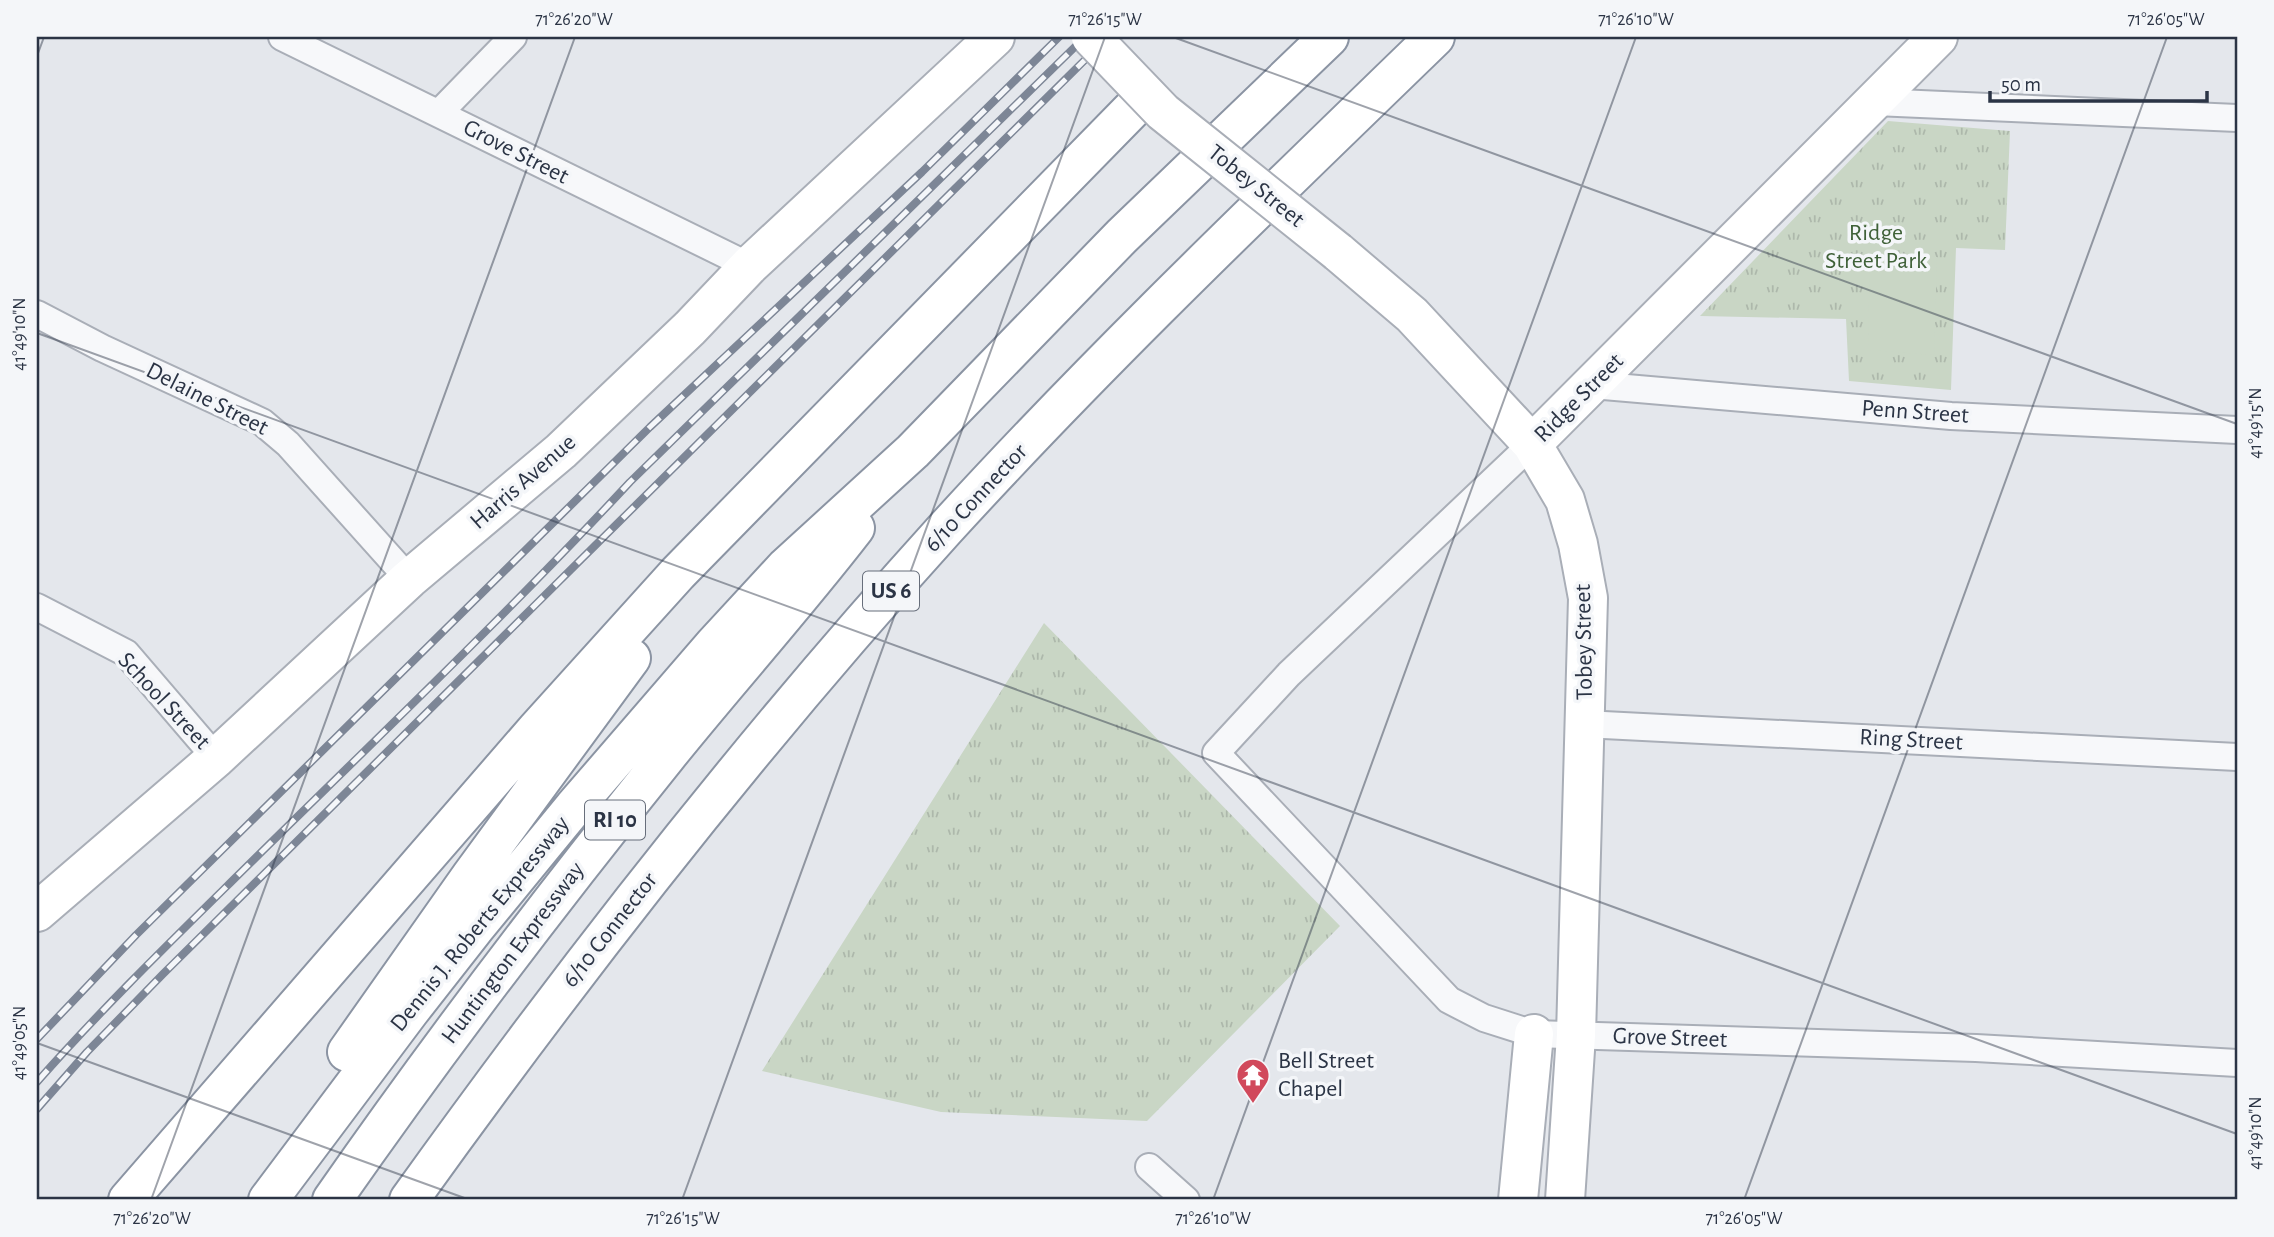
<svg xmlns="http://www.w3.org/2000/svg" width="2274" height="1237" viewBox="0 0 2274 1237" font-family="'Alegreya Sans',sans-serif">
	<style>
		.grass { fill: url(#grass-tufts) }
		.pitch { fill: #c9d6c5 }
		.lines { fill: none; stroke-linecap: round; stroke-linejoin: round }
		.street-casing { stroke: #a9aeb7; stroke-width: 30 }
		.secondary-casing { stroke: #a9aeb7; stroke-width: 42 }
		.highway-casing { stroke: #8b94a3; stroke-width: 42 }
		.street { stroke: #f7f8fa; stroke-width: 26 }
		.secondary { stroke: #fff; stroke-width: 38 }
		.highway { stroke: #fff; stroke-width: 38 }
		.rail-casing { stroke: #7d8696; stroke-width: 8 }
		.rail { stroke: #f4f6f9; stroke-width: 5; stroke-dasharray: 16; stroke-linecap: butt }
		.secondary-bridge-casing { stroke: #a9aeb7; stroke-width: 42; stroke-linecap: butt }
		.secondary-bridge { stroke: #fff; stroke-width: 38 }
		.ticks { fill: none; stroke: #2b3445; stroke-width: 2; stroke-opacity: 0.45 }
		.labels { text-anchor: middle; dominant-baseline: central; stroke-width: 7; stroke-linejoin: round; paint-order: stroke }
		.shield { fill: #f4f6f9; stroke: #676e7b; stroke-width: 2 }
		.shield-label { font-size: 23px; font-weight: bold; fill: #2b3445 }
		.street-label { font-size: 24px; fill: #2b3445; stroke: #f4f6f9 }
		.park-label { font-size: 24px; fill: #3f6138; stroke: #f4f6f9 }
		.poi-label { font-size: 24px; fill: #2b3445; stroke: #f4f6f9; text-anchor: start }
		.neatline { fill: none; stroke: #2b3445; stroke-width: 2.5 }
		.ticks-label { font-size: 18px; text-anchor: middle; fill: #2b3445 }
	</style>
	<defs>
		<pattern id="grass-tufts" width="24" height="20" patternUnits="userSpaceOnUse" patternTransform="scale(1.75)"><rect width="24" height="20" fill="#c9d6c5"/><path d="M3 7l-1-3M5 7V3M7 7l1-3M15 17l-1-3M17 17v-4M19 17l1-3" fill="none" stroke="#adb8ab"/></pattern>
	</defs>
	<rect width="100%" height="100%" fill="#e4e7ec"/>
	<!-- grass -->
	<path class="grass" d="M1888,121L2010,131L2005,250L1956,248L1951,390L1849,381L1846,319L1700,316Z
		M1044,623L1340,926L1147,1121L941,1112L762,1071Z"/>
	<!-- pitch -->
	<path class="pitch" d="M1870,252L1937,257L1934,355L1868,350Z"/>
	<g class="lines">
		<defs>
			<path id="street" d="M282,37L749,266
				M1875,102L2237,118
				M439,113L513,37
				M37,314L102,348L262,422L288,444L409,579
				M1592,385L1951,416L2237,430
				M1532,444L1289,674L1216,753L1449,1000L1484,1018L1534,1034L1976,1048L2237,1063
				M37,607L126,653L216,758
				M1584,724L2237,757
				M1149,1167L1186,1200"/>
			<path id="secondary" d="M1338,252L1412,315L1532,444L1565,500L1578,544L1588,598L1576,1035L1565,1200
				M1532,444L1938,37
				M37,912L216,758L409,579L561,451L690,328L749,266L995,37
				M1518,1200L1534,1034"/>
			<path id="highway" d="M347,1052L471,876L631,658
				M128,1200L537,729L678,573L1146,95
				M268,1200L409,1012L474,929L574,807L714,645L786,567L913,451L1122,236L1329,37
				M332,1200C438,1048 550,901 666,757C728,680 794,607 855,528
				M409,1200C576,967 752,742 945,529C1101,358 1269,198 1435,37"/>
		</defs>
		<!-- street casing -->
		<use href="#street" class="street-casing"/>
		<!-- secondary casing -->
		<use href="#secondary" class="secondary-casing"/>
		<!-- highway casing -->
		<use href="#highway" class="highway-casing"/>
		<!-- street -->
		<use href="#street" class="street"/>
		<!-- secondary -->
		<use href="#secondary" class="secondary"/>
		<!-- highway -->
		<use href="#highway" class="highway"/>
		<defs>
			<path id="rail" d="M37,1039L136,935L650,427L922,172L1059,37
				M37,1082C97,1014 161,951 225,888C361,753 500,622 630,482L1085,37
				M37,1109L87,1052L163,974L1108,37"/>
		</defs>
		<!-- rail casing -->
		<use href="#rail" class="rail-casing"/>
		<!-- rail -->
		<use href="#rail" class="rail"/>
		<defs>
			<path id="secondary-bridge" d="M1091,37L1163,112L1338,252"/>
		</defs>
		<!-- secondary-bridge casing -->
		<use href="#secondary-bridge" class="secondary-bridge-casing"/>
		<!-- secondary-bridge -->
		<use href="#secondary-bridge" class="secondary-bridge"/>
	</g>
	<!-- ticks -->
	<path class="ticks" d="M1173,37L2237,424M37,56L44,37M37,333L2237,1134M37,1043L470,1200M151,1200L575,37M682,1200L1105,37M1213,1200L1636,37M1744,1200L2167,37"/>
	<!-- icons -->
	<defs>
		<symbol id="temple-pin" viewBox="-11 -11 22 30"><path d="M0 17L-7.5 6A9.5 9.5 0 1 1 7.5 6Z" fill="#d1495b" stroke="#f4f6f9"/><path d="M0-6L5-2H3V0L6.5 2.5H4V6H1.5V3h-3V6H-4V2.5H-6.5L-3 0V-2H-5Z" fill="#fff"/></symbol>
	</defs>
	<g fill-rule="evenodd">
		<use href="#temple-pin" x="1234" y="1056" width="38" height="52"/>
	</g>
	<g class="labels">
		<!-- shield labels -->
		<g class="shield">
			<rect x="863" y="571.5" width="56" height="39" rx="5"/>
			<rect x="585" y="800.5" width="60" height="39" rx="5"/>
		</g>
		<g class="shield-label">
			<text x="891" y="591">US 6</text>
			<text x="615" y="820">RI 10</text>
		</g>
		<!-- street labels -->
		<g class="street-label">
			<text transform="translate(516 152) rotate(27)">Grove Street</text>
			<text transform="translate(1256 186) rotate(39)">Tobey Street</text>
			<text transform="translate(1579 398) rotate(-45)">Ridge Street</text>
			<text transform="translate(207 399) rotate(27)">Delaine Street</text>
			<text transform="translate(1915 412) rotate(4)">Penn Street</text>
			<text transform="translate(523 482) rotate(-41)">Harris Avenue</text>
			<text transform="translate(976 498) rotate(-47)">6/10 Connector</text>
			<text transform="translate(1584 642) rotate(-91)">Tobey Street</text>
			<text transform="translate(164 701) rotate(47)">School Street</text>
			<text transform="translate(1911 740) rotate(3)">Ring Street</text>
			<text transform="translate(480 924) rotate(-51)">Dennis J. Roberts Expressway</text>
			<text transform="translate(610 930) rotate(-52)">6/10 Connector</text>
			<text transform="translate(513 953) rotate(-53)">Huntington Expressway</text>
			<text transform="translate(1670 1038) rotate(2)">Grove Street</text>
		</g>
		<!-- park labels -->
		<g class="park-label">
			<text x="1876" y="233">Ridge<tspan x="1876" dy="28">Street Park</tspan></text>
		</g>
		<!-- poi labels -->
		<g class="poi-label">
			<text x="1278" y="1061">Bell Street<tspan x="1278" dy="28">Chapel</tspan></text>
		</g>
	</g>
	<!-- border -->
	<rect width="2274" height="1237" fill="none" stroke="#f4f6f9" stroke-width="77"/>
	<!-- scale -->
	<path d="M1990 91v10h217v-10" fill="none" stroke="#2b3445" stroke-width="3.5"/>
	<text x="2001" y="91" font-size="21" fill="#2b3445" stroke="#f4f6f9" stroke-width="5" paint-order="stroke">50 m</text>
	<rect x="38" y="38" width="2198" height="1160" class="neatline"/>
	<g class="ticks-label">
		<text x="574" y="25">71°26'20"W</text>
		<text x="1105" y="25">71°26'15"W</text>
		<text x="1636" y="25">71°26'10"W</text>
		<text x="2166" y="25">71°26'05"W</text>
		<text transform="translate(19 334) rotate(-90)" y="6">41°49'10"N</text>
		<text transform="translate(2255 423) rotate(-90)" y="6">41°49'15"N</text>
		<text transform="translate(19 1043) rotate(-90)" y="6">41°49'05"N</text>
		<text transform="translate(2255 1133) rotate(-90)" y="6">41°49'10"N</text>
		<text x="152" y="1224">71°26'20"W</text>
		<text x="683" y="1224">71°26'15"W</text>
		<text x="1213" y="1224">71°26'10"W</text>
		<text x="1744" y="1224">71°26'05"W</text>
	</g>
</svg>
